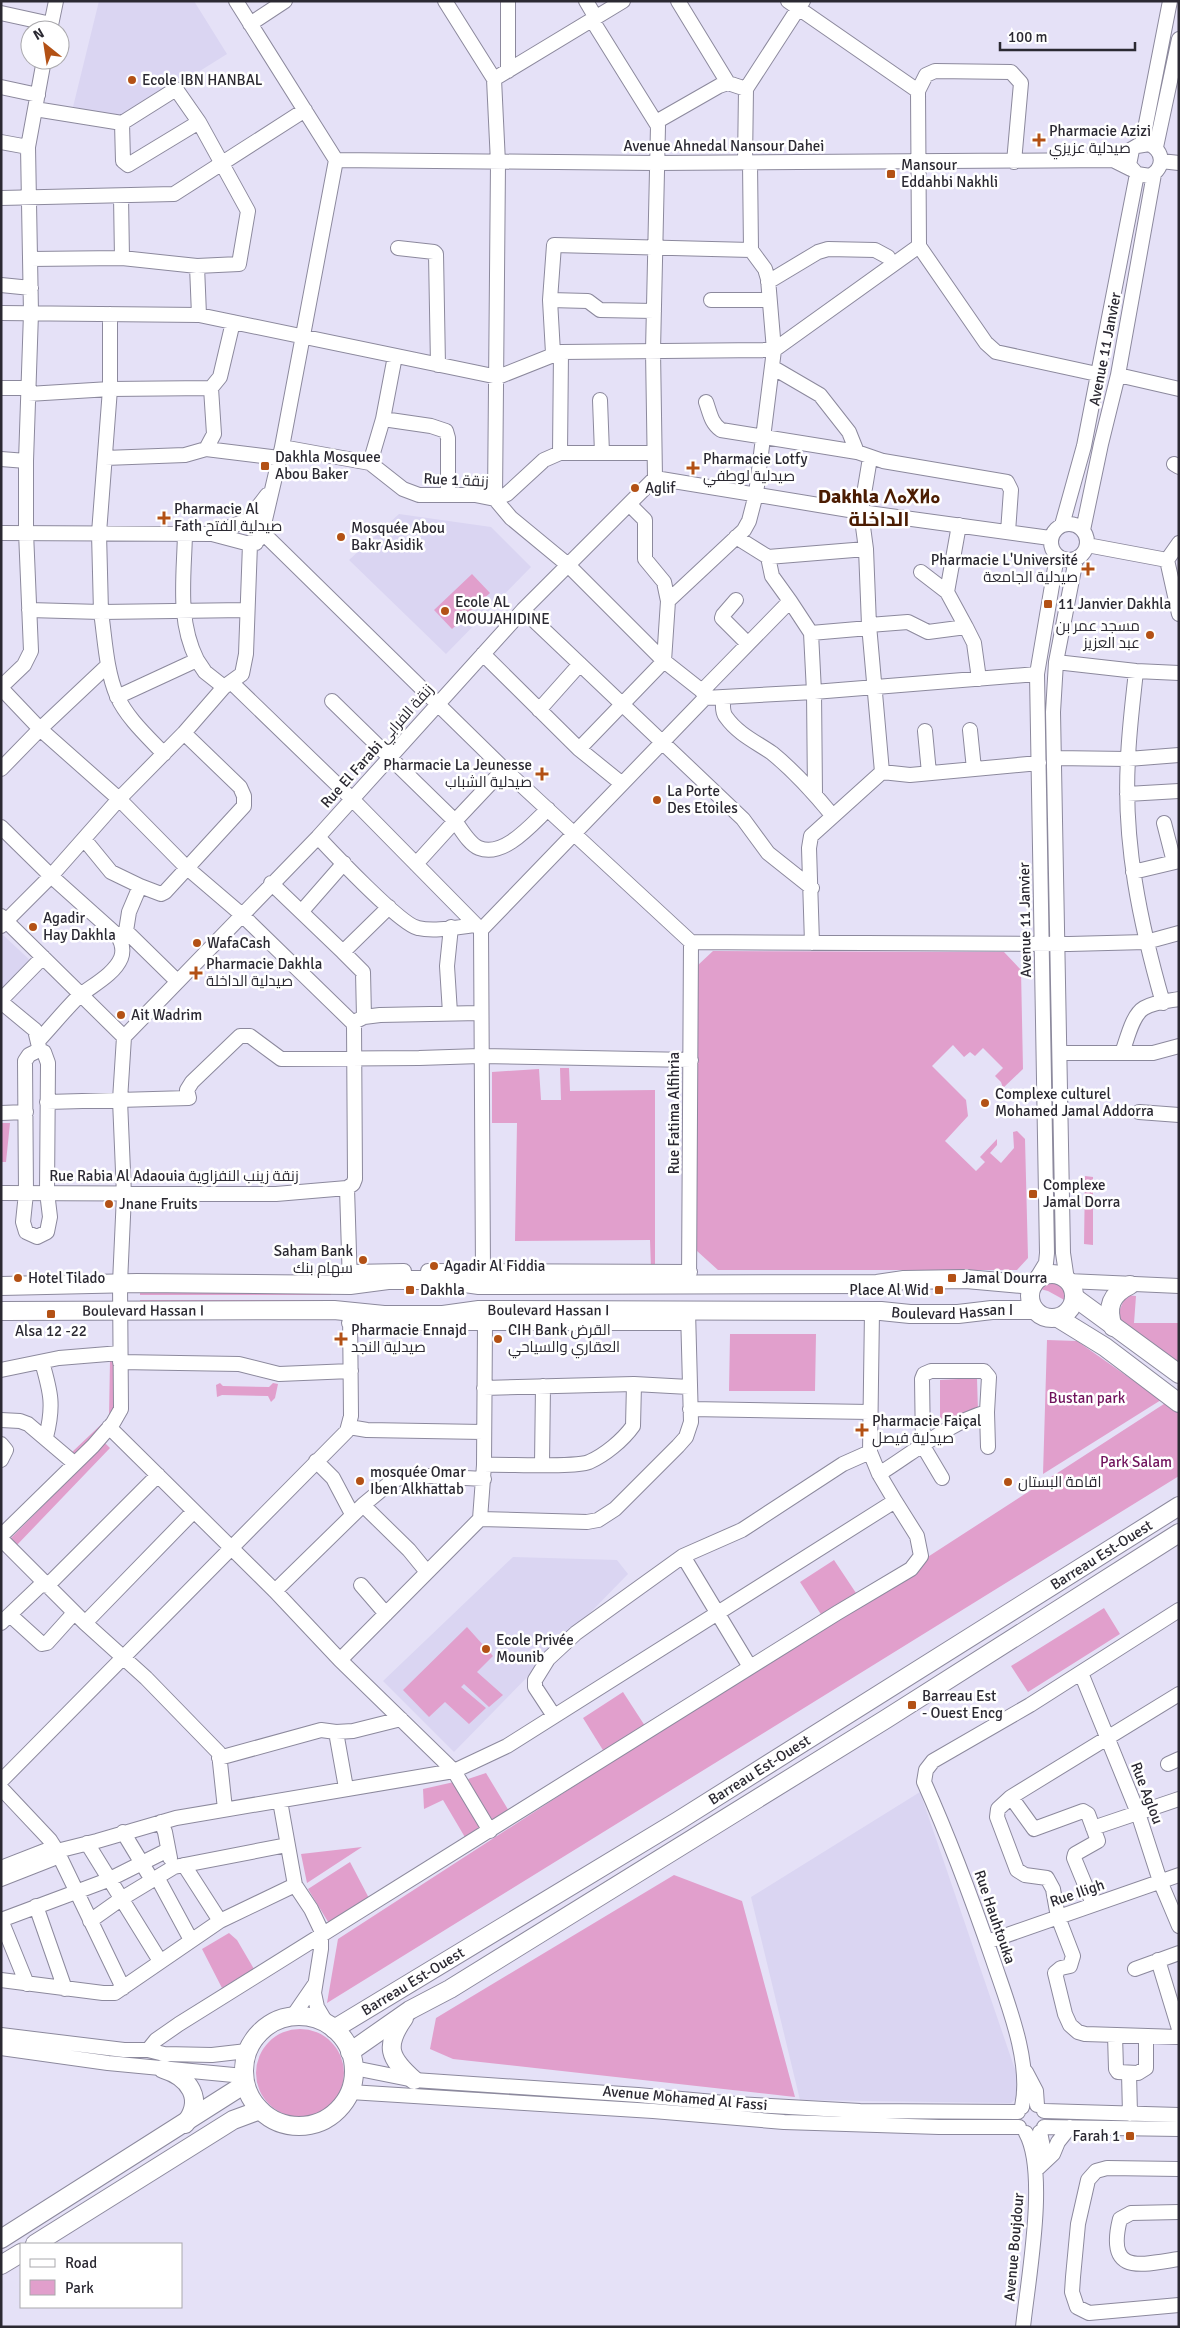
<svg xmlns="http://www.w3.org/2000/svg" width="1180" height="2328" viewBox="0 0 1180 2328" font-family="Signika,Cairo,'Noto Sans Tifinagh',sans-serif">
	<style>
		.built { fill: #dad5f2 }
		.green { fill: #e19fcc }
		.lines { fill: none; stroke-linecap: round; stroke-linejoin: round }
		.minor-casing { stroke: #8c899d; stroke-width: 16 }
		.major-casing { stroke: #8c899d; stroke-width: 20 }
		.minor { stroke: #fff; stroke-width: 14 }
		.major { stroke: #fff; stroke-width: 18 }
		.poi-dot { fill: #b35115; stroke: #fff; stroke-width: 2 }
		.labels { text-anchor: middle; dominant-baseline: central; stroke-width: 5; stroke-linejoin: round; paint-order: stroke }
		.poi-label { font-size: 15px; fill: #2b2932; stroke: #fff; text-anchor: start }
		.street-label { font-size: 15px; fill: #2b2932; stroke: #fff }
		.park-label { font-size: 15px; fill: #70125c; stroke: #fff }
		.district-label { font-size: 20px; font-weight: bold; fill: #4b1c02; stroke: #fff }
	</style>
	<rect width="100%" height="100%" fill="#e5e1f7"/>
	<!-- built -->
	<path class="built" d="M99,1H194L227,54L123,119L73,107Z
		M399,514L491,527L531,567L446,654L349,560Z
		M2,934L33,963L1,996V935Z
		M513,1557L617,1560L628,1574L454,1752L383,1681Z
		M920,1792L1021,2087L1018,2097L1011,2103L800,2100L751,1897Z"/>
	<!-- green -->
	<path class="green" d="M472,574L490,593L452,629L434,610Z
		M713,951L1004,952L1021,970L1023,1069L1003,1088L1001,1082L995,1076L1003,1068L983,1048L975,1056L970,1052L964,1057L953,1045L932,1066L966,1100L968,1116L945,1141L976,1171L985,1162L980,1157L997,1139V1145L990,1153L1001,1163L1014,1148L1013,1132L1017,1131L1025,1139L1028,1258L1017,1270H718L697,1251V966Z
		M560,1068H569L570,1091L655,1090V1268L651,1269L650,1240L515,1241L517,1123H492V1072L539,1069L541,1100H561Z
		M1,1123H10L6,1162H1Z
		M1085,1176L1093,1177V1245L1084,1244Z
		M1048,1279C1063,1278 1070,1288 1068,1302L1048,1291L1036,1288Z
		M140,1293H331V1295H140Z
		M1126,1295L1136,1296L1134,1323H1179V1371L1128,1332L1117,1316Z
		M140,1300H331V1302H140Z
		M730,1334H816L815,1391H729Z
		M1047,1340L1077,1341L1161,1400L1043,1474Z
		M110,1360H116L117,1420L75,1461L70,1454L109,1417Z
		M977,1378L978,1411L940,1419V1380Z
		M220,1383L223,1386L269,1387L273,1383L278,1384L275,1398L271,1402L268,1396L222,1395L217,1397L216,1385Z
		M1167,1402L1179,1410V1476L327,2003L338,1939Z
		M105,1443L110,1448L16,1546L10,1539Z
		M834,1560L858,1596L824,1619L800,1582Z
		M1104,1608L1120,1634L1028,1692L1011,1666Z
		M467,1627L493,1656L477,1672L503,1695L489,1707L464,1684L461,1687L486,1708L469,1724L445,1702L429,1717L403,1690Z
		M623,1692L647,1729L606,1755L583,1718Z
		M486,1773L512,1816L494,1827L468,1779Z
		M454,1782L482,1827L466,1839L443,1800L424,1809L423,1789Z
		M362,1847L307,1883L301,1854Z
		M350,1862L371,1902L330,1925L308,1889Z
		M674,1875L742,1901L795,2097L453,2059L430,2049L436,2018Z
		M229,1933L237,1940L254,1969L222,1988L202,1949Z
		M256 2073a44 44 0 1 1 88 0a44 44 0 1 1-88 0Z"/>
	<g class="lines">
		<defs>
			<path id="minor" d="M236,1L336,160L282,447L261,537L255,543
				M445,1L494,79L498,163L495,499L511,518L568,565L664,661L702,691L705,698L814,692L1037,674
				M508,1V71
				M586,1L596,18
				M678,1L728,83
				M788,1L918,91
				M1,13L51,24
				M592,20L658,126L653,351L655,478
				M250,24L285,1
				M50,30L56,1
				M494,79L623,1
				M1,87L38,95
				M35,109L122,123L176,89L199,122
				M656,122L719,86L728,83L746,89
				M1,142L28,147
				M1142,144L1170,1
				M1156,147L1179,39
				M336,160L655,163L1113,160L1131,169
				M1113,160L1137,146L1149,144C1164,151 1165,168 1150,176L1137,174L1129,165L1132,150
				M1161,161L1179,163
				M745,163L746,89L803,1
				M121,196L122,258L197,266L239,264L248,211L199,122L128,165L123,161L122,123
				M1,198L174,194L305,110
				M919,246L918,91L926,75L935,71L1011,72L1021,83L1014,162
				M398,248L434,252L436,254L438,365
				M30,259L122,258
				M197,266L199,315
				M768,282L818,252L828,249L875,250L888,257L892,265
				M1,285L31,288
				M550,300L588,301L600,310L654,311
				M711,300H769
				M1,313L199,315L498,377L561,352L774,350L919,246L986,343L996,352L1097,374
				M553,353L550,300L554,245L751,250
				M772,367L820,395L849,432L857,452
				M1118,375L1179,389
				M1,388H28
				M28,394L110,389V314
				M600,400L602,453
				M706,402C710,413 711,423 721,430L857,452L883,461L1007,482L1011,490L1008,532
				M383,419L431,426L446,431L448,438V494
				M282,447L370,463L403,489L419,495H475L495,499L507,494L544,460L560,453H654
				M206,449L279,458
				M560,453L561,352
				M105,458L185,455L206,449L214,434L211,388
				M870,458L861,512L866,549L869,625L882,772
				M1,459L26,461
				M370,463L383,419L395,356
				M1174,464L1179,467
				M655,478L861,512L1050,538
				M1051 542a18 18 0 1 1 36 0a18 18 0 1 1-36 0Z
				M1062,525L1084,446L1137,174
				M1083,530L1101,444L1118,375L1154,174
				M262,532L504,769L691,942L1069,944L1146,942L1179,933
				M1,533L212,534L246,543H256
				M185,534C184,577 177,620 197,660
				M212,534L248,520L267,495
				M736,537L768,557L866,549
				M1179,543L1167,560L1179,614
				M1087,545L1167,560
				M921,572L947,592L966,627
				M947,592L959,525
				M736,600L723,615L722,618L747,643
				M668,601L744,530L749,521L756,494L774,350L768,279L765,269L751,250L750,163
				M790,601L811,633L869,628
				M29,610L101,612L99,533L110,389L211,388L220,377L233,322
				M523,610L743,819L768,853L812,888
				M869,625L908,622L928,632L966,627L974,643L979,679
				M811,633L814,692L815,794
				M483,654L579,749L621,783
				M1056,662L1136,671L1179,673
				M1136,671C1133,700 1129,730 1128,759C1123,842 1140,923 1163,1003
				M232,683L352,799L481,930L483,1271
				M1,687L24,665L31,651L26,532V461L31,313L28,147L44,60
				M1,688L40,729L119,799L186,867L241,914L354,1024L355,1179L353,1184L347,1188L350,1285
				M702,691L790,601L772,576L768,557
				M117,697L197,660L205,672L224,687
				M723,698C723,704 722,712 726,717C738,734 756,742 772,753C794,771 814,793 832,815
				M332,701L455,821L416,864
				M539,710L580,664
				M970,730L974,769
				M925,731L929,773
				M579,749L664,661L668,601L664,582L645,559V520L629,504
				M164,754C147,736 127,718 117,696C106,670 105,639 101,612L246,610
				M1054,758L1128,759L1179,755
				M1,769L40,729L108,665
				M504,769L455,821C461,829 469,844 479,848C504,858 532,824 548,809
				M1127,794L1179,791
				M1164,823L1174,862
				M1,827L51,876L118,936C122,943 124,950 121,958C114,975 91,986 78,997C64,1011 52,1026 38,1041
				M318,837C333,853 401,925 418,928C435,932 458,927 476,925
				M84,839L111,872L140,886L129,912L126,931
				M1133,872L1179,861
				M271,883L343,952
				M140,886L161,894L165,892L244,806V796L240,787L184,733
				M302,911L344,863
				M1,916L124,1037
				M1,926L51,876L119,799L184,733L224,687L242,674L246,654L250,544
				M481,930L705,698
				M119,935L126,931L177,981
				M812,943L809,848L811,836L882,772L910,775L1039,763
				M1,1000L43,957
				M1,1002L35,1030L39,1047
				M450,1013L447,966L451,927
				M364,1017L363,972L343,952L389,907
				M356,1021L364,1017L380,1015L480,1013
				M124,1037L318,837L523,610L655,478
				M39,1050L44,1052L48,1063L47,1192L50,1217L47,1232L37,1237L26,1232L23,1222L26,1193L25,1061L29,1055Z
				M1060,1053H1153L1179,1046
				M1122,1053C1127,1040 1132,1015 1144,1008C1154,1002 1168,1001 1179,999
				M47,1102L189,1098L187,1090L192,1082L240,1036H250L281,1059L419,1058L480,1056L691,1060
				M1139,1112L1179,1115
				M1,1113L26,1112
				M1,1193L276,1194L347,1188
				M428,1271L690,1272
				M350,1272L404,1271
				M1067,1280L1063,1253L1053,712L1056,662L1076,559
				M1035,1281L1046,1263L1047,1253L1037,674L1057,556
				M1068,1281L1179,1286
				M689,1285L691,942
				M349,1323H688
				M42,1362C51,1393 54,1406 46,1437
				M120,1362L239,1364L279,1374L351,1371
				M1,1370L59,1358L120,1353
				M484,1388L634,1384L689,1387
				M690,1409L870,1412
				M987,1412L988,1447
				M1,1420L20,1421L28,1424L74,1463
				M109,1427L275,1591L340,1660L454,1771L490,1831
				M349,1427L367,1430L483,1432
				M1,1444L6,1450L1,1460
				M316,1461L333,1478L352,1514
				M542,1464L543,1386
				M484,1465C505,1464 573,1468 589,1462C605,1455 623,1440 633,1426L634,1384
				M879,1474C913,1453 948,1423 987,1412L989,1377L984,1371H931L924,1374L922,1379L923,1446L942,1478
				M363,1505L409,1550L427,1572
				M480,1519L587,1522L598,1520L615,1509L678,1446L686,1437L691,1422L688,1311
				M1,1536L93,1446L113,1423L121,1409L120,1283L124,1195L120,1100L124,1037
				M1,1539L85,1623L146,1678L219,1753L225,1809
				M683,1556L750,1667
				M361,1585L386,1614
				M47,1586L158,1475
				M275,1591L363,1505L392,1481L409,1475L484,1479
				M10,1615L42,1644L47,1643L74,1613
				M1,1623L44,1582
				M85,1623L194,1511
				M340,1660L480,1519L484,1465L485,1323
				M1081,1673L1138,1813L1160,1881L1179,1926
				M1179,1694L1011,1797L998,1809L997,1817L1017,1870L1025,1875L1047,1878L1053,1889L1058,1917L1073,1956L1070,1966L1061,1968L1055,1973L1065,2014L1070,2025L1078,2032L1085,2034L1179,2037
				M554,1716L535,1687V1680L548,1659L576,1633L683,1556L742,1530L843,1464L870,1452
				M336,1732L346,1788
				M219,1758L321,1730L336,1732L353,1731L401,1719
				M1168,1764L1179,1759
				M1,1781L347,1431L351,1416L350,1310
				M1,1788L50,1840L57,1851L123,1988
				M1011,1797L1034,1829L1083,1811L1088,1814L1098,1841L1075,1854L1074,1858L1093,1904
				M280,1801L295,1885L311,1909L321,1930V1949L314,1993L317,2007L327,2024
				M161,1822L165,1832L170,1858
				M1093,1828L1179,1799
				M123,1832L152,1880
				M87,1843L160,1961
				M184,1865L220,1921
				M1,1868L47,1850L57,1851L97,1841L176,1818L454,1771L507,1746L895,1501L879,1474L870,1452L872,1311
				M157,1877L191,1940
				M1,1879L52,1859L57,1851
				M36,1906L65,1989
				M1,1920L108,1880L168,1850
				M1,1920L27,1984
				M90,1921L121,1899L174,1867L287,1845
				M987,1942L1179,1875
				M1158,1960L1179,2029
				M1135,1969L1179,1953
				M1,1980L103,1993H115L220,1921L295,1885
				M293,2016L315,1984
				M1,2035L124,2050H148L164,2054L212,2055L247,2051
				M1115,2035L1116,2069L1118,2072L1138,2073L1146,2068V2036
				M1,2048L108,2063L244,2076
				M148,2050L156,2040L179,2024L837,1613L911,1569L921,1556L917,1536L895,1501
				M354,2068L414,2080L638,2095L736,2104L860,2111L1018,2112
				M1026,2072L1036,2091L1037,2105
				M1129,2073L1130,2114
				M350,2092L653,2111L784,2122L939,2127H1019
				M1022,2107C1032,2062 1007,2002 993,1960C972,1899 950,1840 924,1782L926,1770L933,1761L1030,1705L1179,1610
				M1044,2111L1179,2115
				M1044,2127L1179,2129
				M1039,2165L1043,2147L1040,2132
				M1179,2169L1107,2168L1096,2171L1088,2180L1078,2224L1073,2277L1072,2292L1077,2307L1089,2313L1179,2305
				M1036,2170L1053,2154L1058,2142L1070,2127
				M1179,2212L1131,2213L1120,2219C1106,2275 1139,2265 1179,2259
				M1023,2327C1028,2279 1048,2173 1026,2133"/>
			<g id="major">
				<circle cx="1052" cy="1296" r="22"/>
				<path d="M1,1286L137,1283L350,1285L388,1280H444L479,1285L877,1284L904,1280L966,1279L1033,1285"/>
				<path d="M1074,1297L1179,1374"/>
				<path id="s1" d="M1,1311L334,1310L384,1315H443L479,1310L881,1311L910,1314H958L992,1310H1034"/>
				<path d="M1058,1318L1105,1347L1179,1403"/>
				<path d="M1113,1327C1106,1307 1111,1294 1130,1285"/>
				<circle cx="299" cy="2071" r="55"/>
				<path d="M404,2018C384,2046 389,2058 414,2080"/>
				<path id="s2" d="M334,2029L678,1821L1179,1506"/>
				<path d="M350,2052L410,2010L450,1989L886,1719L1179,1533"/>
				<path d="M163,2069C189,2077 205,2099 185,2124"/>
				<path d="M1,2239L245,2084"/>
				<path d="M35,2244L233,2120L260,2110"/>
				<path d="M1,2265L21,2253"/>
			</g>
		</defs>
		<!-- minor casing -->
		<use href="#minor" class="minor-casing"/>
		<!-- major casing -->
		<use href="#major" class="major-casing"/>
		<!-- minor -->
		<use href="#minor" class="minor"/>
		<!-- major -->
		<use href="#major" class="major"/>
	</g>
	<!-- markers -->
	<g class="poi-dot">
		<circle cx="132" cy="80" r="5"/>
		<path d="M1036.5 132.5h5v5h5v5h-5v5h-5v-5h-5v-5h5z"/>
		<rect x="886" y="169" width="10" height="10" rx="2.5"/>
		<rect x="260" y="461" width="10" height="10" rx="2.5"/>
		<path d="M690.5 460.5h5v5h5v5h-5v5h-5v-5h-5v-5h5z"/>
		<circle cx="635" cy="488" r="5"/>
		<path d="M161.5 510.5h5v5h5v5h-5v5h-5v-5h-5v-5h5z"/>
		<circle cx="341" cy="537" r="5"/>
		<path d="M1085.5 561.5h5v5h5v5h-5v5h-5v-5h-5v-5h5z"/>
		<rect x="1043" y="599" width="10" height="10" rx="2.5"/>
		<circle cx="445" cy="611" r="5"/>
		<circle cx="1150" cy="635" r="5"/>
		<path d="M539.5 766.5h5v5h5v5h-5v5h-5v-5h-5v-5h5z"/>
		<circle cx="657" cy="800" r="5"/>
		<circle cx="33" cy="927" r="5"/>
		<circle cx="197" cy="943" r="5"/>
		<path d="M193.5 965.5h5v5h5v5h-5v5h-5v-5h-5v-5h5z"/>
		<circle cx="121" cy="1015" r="5"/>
		<circle cx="985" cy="1103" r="5"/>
		<rect x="1028" y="1189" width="10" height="10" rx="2.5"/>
		<circle cx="109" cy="1204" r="5"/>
		<circle cx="363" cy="1260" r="5"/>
		<circle cx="434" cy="1266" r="5"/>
		<circle cx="18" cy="1278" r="5"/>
		<rect x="947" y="1273" width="10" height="10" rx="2.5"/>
		<rect x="405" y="1285" width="10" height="10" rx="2.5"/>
		<rect x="934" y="1285" width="10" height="10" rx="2.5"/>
		<rect x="46" y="1309" width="10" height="10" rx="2.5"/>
		<path d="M338.5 1331.5h5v5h5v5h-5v5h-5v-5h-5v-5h5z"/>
		<circle cx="498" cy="1339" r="5"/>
		<path d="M859.5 1422.5h5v5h5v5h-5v5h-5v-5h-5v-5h5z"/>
		<circle cx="360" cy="1481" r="5"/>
		<circle cx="1008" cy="1482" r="5"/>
		<circle cx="486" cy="1649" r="5"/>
		<rect x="907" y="1700" width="10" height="10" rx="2.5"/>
		<rect x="1125" y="2131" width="10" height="10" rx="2.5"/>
	</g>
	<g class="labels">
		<!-- poi labels -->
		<g class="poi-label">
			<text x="142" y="80">Ecole IBN HANBAL</text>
			<text x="1049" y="131">Pharmacie Azizi<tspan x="1049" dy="17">صيدلية عزيزي</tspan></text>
			<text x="901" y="165">Mansour<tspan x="901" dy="17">Eddahbi Nakhli</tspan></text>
			<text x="275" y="457">Dakhla Mosquee<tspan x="275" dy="17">Abou Baker</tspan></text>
			<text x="703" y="459">Pharmacie Lotfy<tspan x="703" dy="17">صيدلية لوطفي</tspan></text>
			<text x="645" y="488">Aglif</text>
			<text x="174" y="509">Pharmacie Al<tspan x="174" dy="17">Fath صيدلية الفتح</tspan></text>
			<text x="351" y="528">Mosquée Abou<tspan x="351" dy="17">Bakr Asidik</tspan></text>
			<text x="1078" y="560" text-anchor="end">Pharmacie L'Université<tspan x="1078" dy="17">صيدلية الجامعة</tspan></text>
			<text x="455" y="602">Ecole AL<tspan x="455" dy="17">MOUJAHIDINE</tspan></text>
			<text x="1058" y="604">11 Janvier Dakhla</text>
			<text x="1140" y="626" text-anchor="end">مسجد عمر بن<tspan x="1140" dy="17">عبد العزيز</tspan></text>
			<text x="532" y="765" text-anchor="end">Pharmacie La Jeunesse<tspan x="532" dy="17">صيدلية الشباب</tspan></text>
			<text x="667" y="791">La Porte<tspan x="667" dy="17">Des Etoiles</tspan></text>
			<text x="43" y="918">Agadir<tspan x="43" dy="17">Hay Dakhla</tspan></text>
			<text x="207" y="943">WafaCash</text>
			<text x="206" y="964">Pharmacie Dakhla<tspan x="206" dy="17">صيدلية الداخلة</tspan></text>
			<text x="131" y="1015">Ait Wadrim</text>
			<text x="995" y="1094">Complexe culturel<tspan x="995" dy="17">Mohamed Jamal Addorra</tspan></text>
			<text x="1043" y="1185">Complexe<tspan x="1043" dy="17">Jamal Dorra</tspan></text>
			<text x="119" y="1204">Jnane Fruits</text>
			<text x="353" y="1251" text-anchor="end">Saham Bank<tspan x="353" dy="17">سهام بنك</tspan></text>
			<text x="444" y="1266">Agadir Al Fiddia</text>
			<text x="28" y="1278">Hotel Tilado</text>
			<text x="962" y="1278">Jamal Dourra</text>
			<text x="420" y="1290">Dakhla</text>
			<text x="929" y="1290" text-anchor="end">Place Al Wid</text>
			<text x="351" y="1330">Pharmacie Ennajd<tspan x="351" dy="17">صيدلية النجد</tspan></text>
			<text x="508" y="1330">CIH Bank القرض<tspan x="508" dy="17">العقاري والسياحي</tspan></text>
			<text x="51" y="1331" text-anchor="middle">Alsa 12 -22</text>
			<text x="872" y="1421">Pharmacie Faiçal<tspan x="872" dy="17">صيدلية فيصل</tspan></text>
			<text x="370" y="1472">mosquée Omar<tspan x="370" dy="17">Iben Alkhattab</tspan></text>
			<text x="1018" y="1482">اقامة البستان</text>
			<text x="496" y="1640">Ecole Privée<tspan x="496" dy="17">Mounib</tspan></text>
			<text x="922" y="1696">Barreau Est<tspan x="922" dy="17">- Ouest Encg</tspan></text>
			<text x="1120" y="2136" text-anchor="end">Farah 1</text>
		</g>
		<!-- street labels -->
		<g class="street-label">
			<text x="724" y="146">Avenue Ahnedal Nansour Dahei</text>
			<text transform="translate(1105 349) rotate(-79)">Avenue 11 Janvier</text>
			<text transform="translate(456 480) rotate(3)">Rue 1 زنقة</text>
			<text transform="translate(377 746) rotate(-48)">Rue El Farabi زنقة الفرابي</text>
			<text transform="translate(1025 920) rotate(-91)">Avenue 11 Janvier</text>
			<text transform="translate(674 1113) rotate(-90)">Rue Fatima Alfihria</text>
			<text x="174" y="1176">Rue Rabia Al Adaouia زنقة زينب النفزاوية</text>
			<text stroke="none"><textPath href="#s1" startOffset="142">Boulevard Hassan I</textPath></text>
			<text stroke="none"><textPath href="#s1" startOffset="548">Boulevard Hassan I</textPath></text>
			<text stroke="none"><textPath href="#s1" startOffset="952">Boulevard Hassan I</textPath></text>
			<text stroke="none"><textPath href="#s2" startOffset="902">Barreau Est-Ouest</textPath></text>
			<text stroke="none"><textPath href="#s2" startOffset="498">Barreau Est-Ouest</textPath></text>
			<text transform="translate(1147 1793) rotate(69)">Rue Aglou</text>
			<text transform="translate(1077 1893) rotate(-19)">Rue Iligh</text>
			<text transform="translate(995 1917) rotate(71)">Rue Hauhtouka</text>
			<text stroke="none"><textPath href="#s2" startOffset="92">Barreau Est-Ouest</textPath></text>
			<text transform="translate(685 2098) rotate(5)">Avenue Mohamed Al Fassi</text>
			<text transform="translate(1014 2247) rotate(-85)">Avenue Boujdour</text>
		</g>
		<!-- park labels -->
		<g class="park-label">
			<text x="1087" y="1398">Bustan park</text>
			<text x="1136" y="1462">Park Salam</text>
		</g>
		<!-- district labels -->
		<g class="district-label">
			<text x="879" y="496">Dakhla ⴷⴰⵅⵍⴰ<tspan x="879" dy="23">الداخلة</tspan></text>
		</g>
	</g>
	<!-- border -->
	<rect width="1180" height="2328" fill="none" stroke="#2b2932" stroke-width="5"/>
	<!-- legend -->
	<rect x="20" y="2243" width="162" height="65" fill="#ffffff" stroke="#aaa9ad"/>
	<rect x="30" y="2259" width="25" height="8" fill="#ffffff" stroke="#aaa9ad"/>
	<text x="65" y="2268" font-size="15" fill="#2b2932">Road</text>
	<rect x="30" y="2280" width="25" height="15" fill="#e19fcc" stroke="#aaa9ad"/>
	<text x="65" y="2293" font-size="15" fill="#2b2932">Park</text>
	<!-- north arrow -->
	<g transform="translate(45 45) rotate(330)"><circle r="24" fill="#ffffff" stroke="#aaa9ad"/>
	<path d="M0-4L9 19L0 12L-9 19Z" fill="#b35115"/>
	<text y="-8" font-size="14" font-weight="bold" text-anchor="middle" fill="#2b2932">N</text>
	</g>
	<!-- scale -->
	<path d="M1000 42v8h135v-8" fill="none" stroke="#2b2932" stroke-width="2.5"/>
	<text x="1008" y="42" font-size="15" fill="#2b2932" stroke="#ffffff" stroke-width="4" paint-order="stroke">100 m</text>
</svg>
